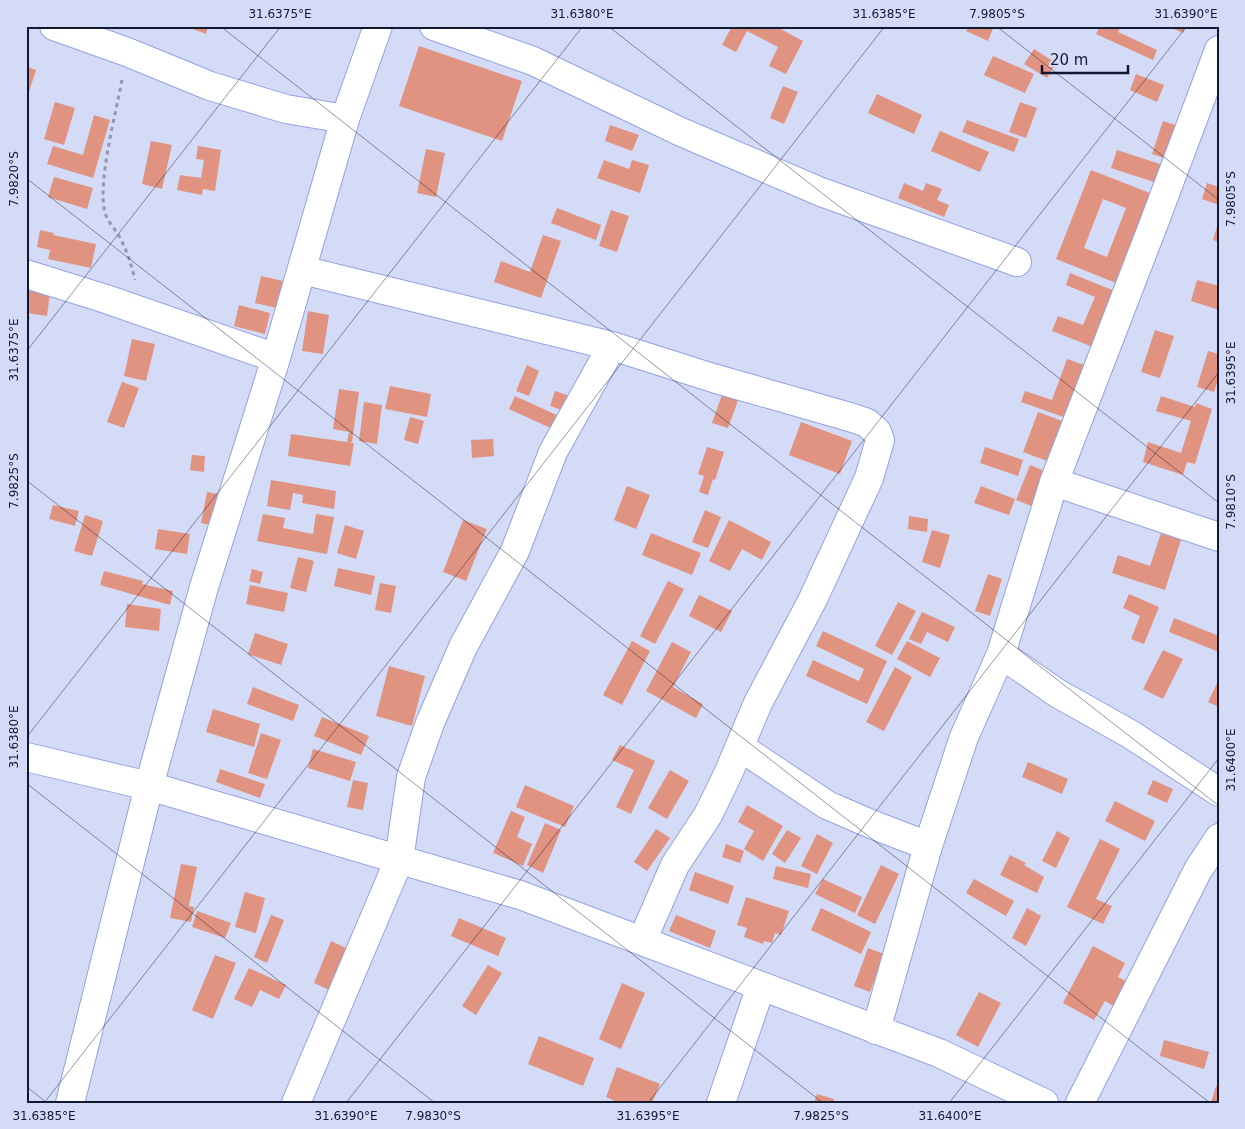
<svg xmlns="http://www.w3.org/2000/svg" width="1245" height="1129" viewBox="0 0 1245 1129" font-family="'DejaVu Sans',sans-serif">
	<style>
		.building { fill: #e19381; fill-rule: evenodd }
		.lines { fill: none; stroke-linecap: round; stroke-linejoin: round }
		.street-casing { stroke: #92a2e4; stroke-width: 30 }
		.path { stroke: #9198b3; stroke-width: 3; stroke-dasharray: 4 4; stroke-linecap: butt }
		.street { stroke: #fff; stroke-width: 28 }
		.ticks { fill: none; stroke: #131831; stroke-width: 1; stroke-opacity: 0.45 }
		.neatline { fill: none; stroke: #131831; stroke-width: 2 }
		.ticks-label { font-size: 12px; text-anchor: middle; fill: #131831 }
	</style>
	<rect width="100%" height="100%" fill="#d3dbf7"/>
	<!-- building -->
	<path class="building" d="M185,26H208L206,34Z
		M732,26H775L803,41L786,74L769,66L778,47L747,31L736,52L722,45Z
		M969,26H994L988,41L966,31Z
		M1100,26H1121L1118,32L1157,50L1153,60L1096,34Z
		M1167,26H1186L1183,33Z
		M419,46L522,81L502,141L399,106Z
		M1034,49L1056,63L1047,78L1024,64Z
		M993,56L1034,74L1025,93L984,75Z
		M26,66L36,70L27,98L26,97Z
		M1136,74L1164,85L1157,102L1130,90Z
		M783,86L798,92L784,124L770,118Z
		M877,94L922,115L914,134L868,113Z
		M55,102L75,108L64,145L44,139Z
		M1020,102L1037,108L1026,138L1009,132Z
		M94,115L110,120L93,178L47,164L53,146L83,155Z
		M967,120L1019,139L1014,152L962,132Z
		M1163,121L1178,126L1167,159L1152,154Z
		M610,125L639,135L632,151L605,141Z
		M940,131L989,152L980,172L931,151Z
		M151,141L172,145L162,189L142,184Z
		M198,146L221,150L215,191L203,189L202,195L177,190L180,175L201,178L204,160L196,159Z
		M426,149L445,153L436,197L417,193Z
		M1117,150L1163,165L1157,183L1111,168Z
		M604,160L629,169L632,160L649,165L640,193L597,178Z
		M1091,170L1155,195L1121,285L1056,259ZM1103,199L1126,208L1107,257L1084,248Z
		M54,177L93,188L87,209L48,197Z
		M904,183L923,191L926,183L942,189L937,200L949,205L944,217L898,198Z
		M1207,183L1219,187V205L1202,199Z
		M557,208L601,225L596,240L551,223Z
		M611,210L629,216L617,252L599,246Z
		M1218,223H1219V242L1213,240Z
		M40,230L54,233L53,235L96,244L91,268L48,259L50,250L37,247Z
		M543,235L561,241L541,298L494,282L501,261L530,272Z
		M1070,273L1115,291L1093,347L1052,331L1058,316L1083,325L1095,297L1066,285Z
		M261,276L283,281L277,308L255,303Z
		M1197,280L1219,286V310L1191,301Z
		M29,291L50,293L47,316L27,313Z
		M239,305L270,313L265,334L234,326Z
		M308,311L329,315L323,354L302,351Z
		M26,316L30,317L27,328H26Z
		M1155,330L1174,336L1160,378L1141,372Z
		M132,339L155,344L146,381L124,376Z
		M1208,351L1219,354V377L1214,392L1197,387Z
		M1067,359L1087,366L1069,419L1021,402L1025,391L1052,400Z
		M527,365L539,371L529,396L516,391Z
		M122,382L139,388L124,428L107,422Z
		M390,386L431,394L427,417L385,409Z
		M339,389L359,392L352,442H347L349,432L333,429Z
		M724,389L740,395L728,428L712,423Z
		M555,391L570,396L565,411L550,406Z
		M515,396L561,417L555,430L509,409Z
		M1161,396L1195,407L1196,403L1212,409L1195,464L1187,462L1183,475L1143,462L1148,442L1181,453L1191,421L1156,411Z
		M364,402L382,405L377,444L359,441Z
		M1038,412L1065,422L1050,462L1023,452Z
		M410,417L424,421L418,444L404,440Z
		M801,422L852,441L840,474L789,455Z
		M291,434L354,443L350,466L288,456Z
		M493,439L494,456L472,458L471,440Z
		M707,447L724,452L715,480L713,479L708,495L699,492L704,476L698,474Z
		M985,447L1023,460L1018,476L980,463Z
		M192,455L205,456L204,472L190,470Z
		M1030,465L1047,472L1034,507L1016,500Z
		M271,480L336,491L334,509L302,503L303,495L293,493L290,510L267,506Z
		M627,486L650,495L636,529L614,520Z
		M981,486L1015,499L1009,515L974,503Z
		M207,492L222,495L216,526L201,523Z
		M53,505L79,511L75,526L49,519Z
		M705,510L721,517L708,548L692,542Z
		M263,514L285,518L283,528L313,534L316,514L334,517L327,554L257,541Z
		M85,515L103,521L92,556L74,551Z
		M909,516L928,519L927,532L908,529Z
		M463,520L487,529L466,581L443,572Z
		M729,520L771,542L762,560L742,549L730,571L709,561Z
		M345,525L364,531L356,559L337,553Z
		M158,529L190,534L187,554L155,549Z
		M932,530L950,535L940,568L922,562Z
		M651,533L701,553L692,575L642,555Z
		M1161,533L1181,540L1165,590L1112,573L1118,555L1150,566Z
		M298,557L314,561L306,592L290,588Z
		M338,568L375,576L371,595L334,586Z
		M252,569L263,572L260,584L249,581Z
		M104,571L143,581L142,584L173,591L170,605L100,585Z
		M988,574L1002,579L990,616L975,611Z
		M668,581L684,589L655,644L640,636Z
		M380,583L396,586L391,613L375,610Z
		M250,585L288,593L284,612L246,604Z
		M1129,594L1159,607L1144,644L1131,639L1140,616L1123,608Z
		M699,595L732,611L721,632L689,616Z
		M898,602L916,611L892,655L875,646Z
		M127,604L161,609L159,631L125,627Z
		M922,612L955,627L948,642L927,632L921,644L909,639Z
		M1174,618L1219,636V652L1169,632Z
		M823,631L887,661L867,704L806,676L813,660L859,681L864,669L816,646Z
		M255,633L288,644L281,665L248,654Z
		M632,641L650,651L622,705L603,695Z
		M907,641L940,658L930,677L897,659Z
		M672,642L691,652L673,687L703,704L696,718L646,691Z
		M1163,650L1183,659L1163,699L1143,689Z
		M389,666L425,676L412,726L376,716Z
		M895,667L912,677L884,731L866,722Z
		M1219,679V707L1208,702Z
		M253,687L299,705L293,721L247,704Z
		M213,709L260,724L254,747L206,732Z
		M322,717L369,736L361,755L314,736Z
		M261,733L281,740L267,779L248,773Z
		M620,745L655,761L631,814L616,807L634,770L612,760Z
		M313,749L356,762L350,781L308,768Z
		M1028,762L1068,779L1062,794L1022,777Z
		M220,769L265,784L260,798L216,782Z
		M670,770L689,781L667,819L648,808Z
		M353,780L368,783L363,810L347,807Z
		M1153,780L1173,789L1167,803L1147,794Z
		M525,785L574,806L565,827L516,807Z
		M1115,801L1155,821L1145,841L1105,821Z
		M747,805L783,826L763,861L744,849L754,831L738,822Z
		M511,811L525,817L517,837L532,844L523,866L493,853Z
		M545,823L561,830L543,873L527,865Z
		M656,829L670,838L647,871L634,862Z
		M787,830L801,838L785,863L772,854Z
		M1057,831L1070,838L1056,868L1042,861Z
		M817,834L833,843L817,874L801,866Z
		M1100,839L1120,849L1096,899L1112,906L1103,924L1067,907Z
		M726,844L744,851L740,863L722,857Z
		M1010,855L1026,863L1024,865L1044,877L1037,893L1000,875Z
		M181,864L197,867L189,906L194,907L191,922L170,918Z
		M881,865L899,874L875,924L857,915Z
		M776,866L811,874L808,888L773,879Z
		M695,872L734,886L728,904L689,890Z
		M823,879L862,897L855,913L815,894Z
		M974,879L1014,901L1006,916L966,893Z
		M245,892L265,898L256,933L235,927Z
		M746,897L789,911L781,935L775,933L772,943L764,941L763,944L744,937L747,928L737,925Z
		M821,908L871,932L861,954L811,930Z
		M1027,908L1041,916L1026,946L1012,938Z
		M197,911L231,923L225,938L192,927Z
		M271,915L284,920L267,963L254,957Z
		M676,915L716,931L710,948L669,931Z
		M459,918L506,938L498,956L451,936Z
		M331,941L346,948L329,990L314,983Z
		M1093,946L1125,963L1118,977L1128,982L1115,1007L1105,1001L1094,1020L1063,1003Z
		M868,948L884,954L870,992L854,986Z
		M215,955L236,963L213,1019L192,1010Z
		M488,965L502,973L476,1015L462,1006Z
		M249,968L286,985L279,999L260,990L252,1007L234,999Z
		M622,983L645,993L621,1049L599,1039Z
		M979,992L1001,1003L978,1047L956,1035Z
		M539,1036L594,1058L583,1086L528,1064Z
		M1164,1040L1209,1052L1204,1069L1160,1056Z
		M617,1067L660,1084L652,1103H614L615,1101L606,1097Z
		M1216,1086L1219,1087V1103H1211Z
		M817,1094L834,1099L833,1103H814Z"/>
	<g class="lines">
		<defs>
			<path id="street" d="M54,26L127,52L210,86L286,109L345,119
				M434,26L533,61L681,132L821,192L1017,262
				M302,270L612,346L713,378L853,418L867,423L877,432L880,440L869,478L813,599L758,703L728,774L708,815L675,865L642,941
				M26,274L106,299L276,358
				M1054,482L1219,537
				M1001,654L1057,693L1130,734L1219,792
				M740,747L827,805L871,824L928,846
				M26,757L149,786L520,895L939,1053L1044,1103
				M876,1030L928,846L964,737L1001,654L1054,482L1154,223L1219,50
				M70,1103L149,786L204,587L276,358L345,119L378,26
				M296,1103L399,860L411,777L430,723L463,647L515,551L553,452L612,346
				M721,1103L761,986
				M1080,1103L1198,870L1219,838"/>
		</defs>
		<!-- street casing -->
		<use href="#street" class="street-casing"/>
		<!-- path -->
		<path class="path" d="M122,80C116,113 97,183 105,213C108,222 115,229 119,236C127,250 131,264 135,280"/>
		<!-- street -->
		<use href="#street" class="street"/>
	</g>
	<!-- ticks -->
	<path class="ticks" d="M220,26L1219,806M608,26L1219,503M996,26L1219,200M26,178L1210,1103M26,352L281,26M26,480L823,1103M26,738L583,26M26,783L435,1103M26,1086L47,1103M44,1103L885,26M346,1103L1187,26M648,1103L1219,372M949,1103L1219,758"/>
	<!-- border -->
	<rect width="1245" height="1129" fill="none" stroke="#d3dbf7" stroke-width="55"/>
	<!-- scale -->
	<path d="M1042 65v8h86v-8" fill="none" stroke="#131831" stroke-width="2.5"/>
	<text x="1050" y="65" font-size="15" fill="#131831" stroke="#d3dbf7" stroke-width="4" paint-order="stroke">20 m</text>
	<rect x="28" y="28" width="1190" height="1074" class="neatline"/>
	<g class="ticks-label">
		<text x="280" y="18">31.6375°E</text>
		<text x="582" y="18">31.6380°E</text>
		<text x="884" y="18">31.6385°E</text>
		<text x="997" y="18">7.9805°S</text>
		<text x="1186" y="18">31.6390°E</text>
		<text transform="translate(14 179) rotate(-90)" y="4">7.9820°S</text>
		<text transform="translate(1231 199) rotate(-90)" y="4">7.9805°S</text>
		<text transform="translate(14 350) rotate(-90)" y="4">31.6375°E</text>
		<text transform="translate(1231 373) rotate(-90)" y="4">31.6395°E</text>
		<text transform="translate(14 481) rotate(-90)" y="4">7.9825°S</text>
		<text transform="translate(1231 502) rotate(-90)" y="4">7.9810°S</text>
		<text transform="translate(14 737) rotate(-90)" y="4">31.6380°E</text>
		<text transform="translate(1231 760) rotate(-90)" y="4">31.6400°E</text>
		<text x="44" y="1120">31.6385°E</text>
		<text x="346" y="1120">31.6390°E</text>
		<text x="433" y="1120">7.9830°S</text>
		<text x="648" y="1120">31.6395°E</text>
		<text x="821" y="1120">7.9825°S</text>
		<text x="950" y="1120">31.6400°E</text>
	</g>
</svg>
